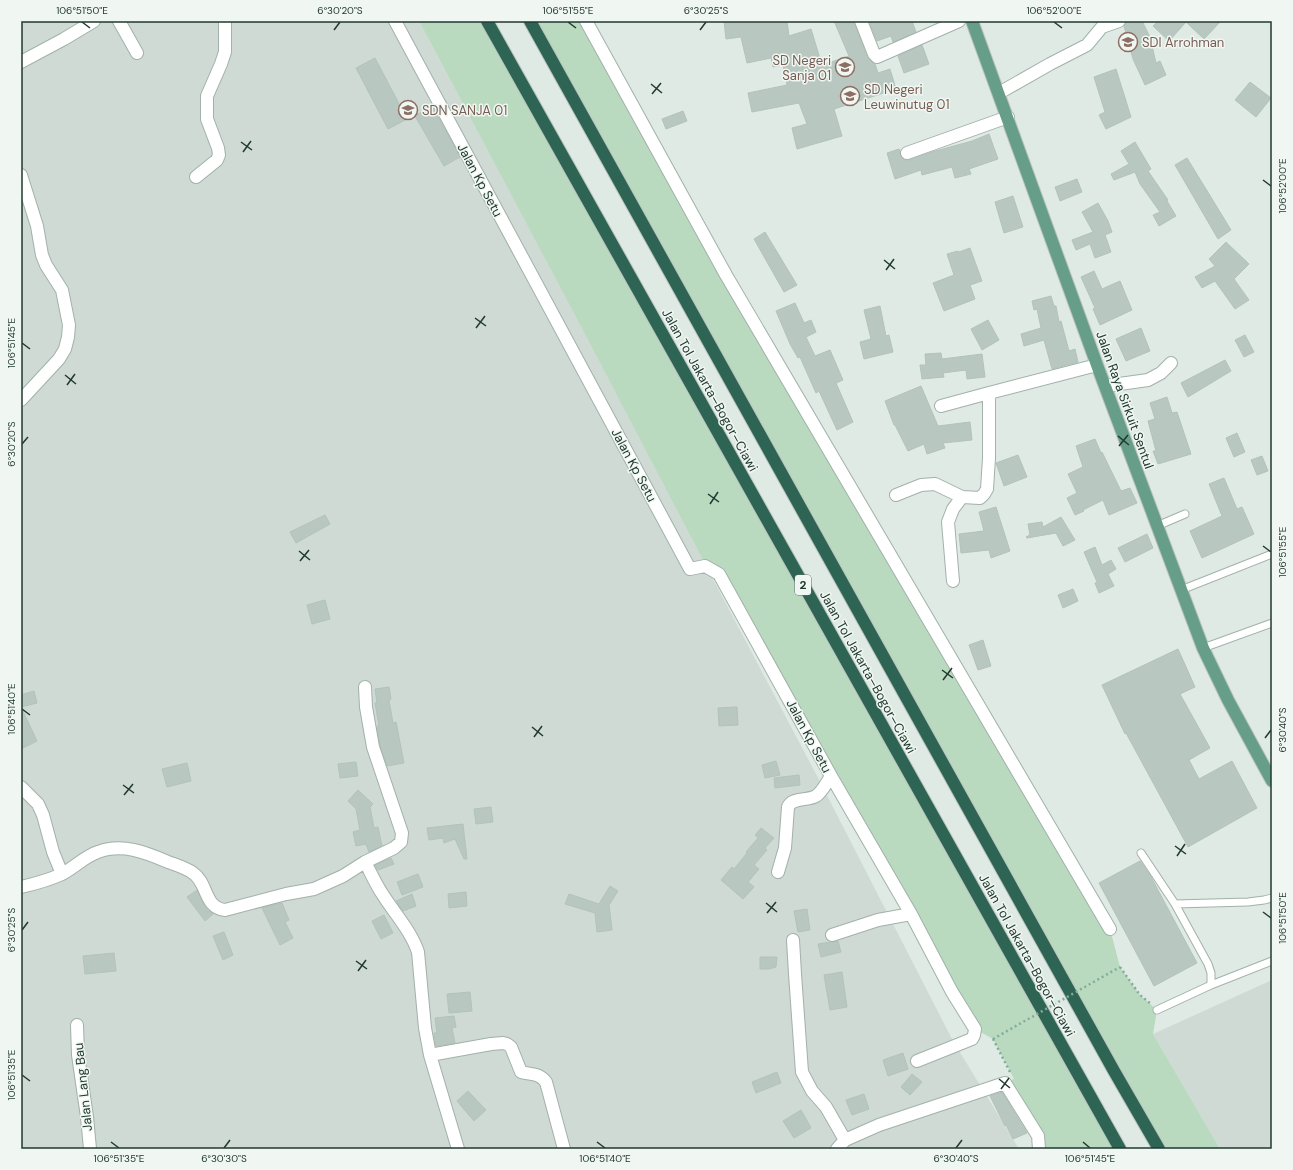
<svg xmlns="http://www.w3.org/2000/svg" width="1293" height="1170" viewBox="0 0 1293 1170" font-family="'DM Sans',sans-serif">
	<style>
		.built { fill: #cedad3 }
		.green { fill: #b9dabe }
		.building { fill: #b8c7c0; stroke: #b2c3ba }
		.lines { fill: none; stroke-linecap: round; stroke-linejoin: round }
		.service-casing { stroke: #a2b1aa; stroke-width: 9 }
		.minor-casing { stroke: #a2b1aa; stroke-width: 14 }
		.primary-casing { stroke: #bcc4c1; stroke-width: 14 }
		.motorway-casing { stroke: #bcc4c1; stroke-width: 14 }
		.path { stroke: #81ac9a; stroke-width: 2.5; stroke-dasharray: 2 3; stroke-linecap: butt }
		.service { stroke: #fff; stroke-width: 7 }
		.minor { stroke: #fff; stroke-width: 12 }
		.primary { stroke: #669e89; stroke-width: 12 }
		.motorway { stroke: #2e6453; stroke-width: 12 }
		.path-bridge { stroke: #81ac9a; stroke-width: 2.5; stroke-dasharray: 2 3; stroke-linecap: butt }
		.ticks { fill: none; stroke: #213930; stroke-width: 1.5 }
		.labels { text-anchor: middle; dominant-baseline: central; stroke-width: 3; stroke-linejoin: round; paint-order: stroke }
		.shield { fill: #f0f7f2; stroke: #5f726a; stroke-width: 1 }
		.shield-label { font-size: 12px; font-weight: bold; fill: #213930 }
		.education-label { font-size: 13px; fill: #785e54; stroke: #f0f7f2; text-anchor: start }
		.street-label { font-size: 13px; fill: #213930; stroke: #f0f7f2 }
		.neatline { fill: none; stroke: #213930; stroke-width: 1.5 }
		.ticks-label { font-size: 10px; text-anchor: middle; fill: #213930 }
	</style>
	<rect width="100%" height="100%" fill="#dfeae4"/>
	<!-- built -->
	<path class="built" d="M21,21H419L581,326L706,566L816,774L953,1041L1019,1149H21Z
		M1272,980V1149H1220L1153,1034Z"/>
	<!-- green -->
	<path class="green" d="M419,21H487L1120,1149H1039L1005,1083L1014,1079L993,1039L975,1029L719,575L706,566L585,334Z
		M530,21H586L1110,929L1120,967L1140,995L1157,1010L1153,1034L1220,1149H1160Z"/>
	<!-- building -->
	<path class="building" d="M724,21H787L789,36L811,29L822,65L849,56L834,21H854L867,57L875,64L878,73L890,69L896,89L834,109L842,136L797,149L792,128L807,124L799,103L752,112L748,93L787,85L783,65L773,67L771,58L747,63L741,37L726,39Z
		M869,21H912L916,32L893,42L891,36L877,41Z
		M1129,21H1142L1150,37L1156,63L1160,61L1166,75L1145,85L1133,59L1124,26L1126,22Z
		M1158,21H1221L1204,39L1186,22L1169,41L1153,26Z
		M922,45L929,64L904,73L898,56Z
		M375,58L407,119L388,129L356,68Z
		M1116,69L1131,117L1106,129L1099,115L1105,112L1094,77Z
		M1250,82L1271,98L1256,117L1235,100Z
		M432,106L460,157L444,166L415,116Z
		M683,111L687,121L666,129L662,119Z
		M989,134L998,159L969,169L971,174L955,178L952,167L922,175L921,170L895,179L887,153L899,149L902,158L905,160H909L932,152L972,141Z
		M1135,142L1151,169L1148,171L1168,200L1167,201L1176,216L1159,226L1153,215L1160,212L1140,184L1135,172L1114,180L1111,174L1129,164L1121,151Z
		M1187,158L1231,230L1218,239L1175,165Z
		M1077,179L1082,192L1060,201L1055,187Z
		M1013,196L1023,227L1004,233L995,202Z
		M1098,203L1108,221L1112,232L1105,235L1111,252L1095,258L1090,244L1076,250L1072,240L1093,232L1082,212Z
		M765,232L797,285L784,292L754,239Z
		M1226,242L1249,264L1234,279L1249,300L1235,309L1215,281L1202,288L1195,277L1215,266L1209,259Z
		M970,248L982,281L970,285L975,299L944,311L933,283L954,275L947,254L958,251L959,252Z
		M1094,271L1102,289L1120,281L1132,310L1100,325L1093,309L1095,308L1081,277Z
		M1051,296L1054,306H1056L1059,322L1061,321L1069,351L1075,349L1078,362L1052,369L1044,340L1024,346L1021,334L1041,328L1037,309L1034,310L1032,301Z
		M795,303L804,323L811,320L816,332L806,337L815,356L830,350L843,380L836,383L853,422L837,430L819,391L816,393L800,357L798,358L790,344L776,311Z
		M880,306L886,336L889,335L893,352L864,359L860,342L871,339L864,310Z
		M988,320L999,340L982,350L971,329Z
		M1141,328L1150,351L1126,361L1116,339Z
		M1245,335L1254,352L1244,357L1235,340Z
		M941,353L942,359L982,354L985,377L967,379L966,370L943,373L944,377L922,379L920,365H926L925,354Z
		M1225,360L1231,371L1188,397L1181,383Z
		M921,386L938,426L970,422L972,440L943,443L945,448L927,454L924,444L908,451L895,425H894L885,401Z
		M1167,397L1172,413L1177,412L1191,454L1158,464L1153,451H1156L1148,421L1155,419L1150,403Z
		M1237,433L1245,452L1234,457L1226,438Z
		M1095,439L1101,453L1102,452L1121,491L1130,488L1137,503L1109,515L1103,500L1083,510L1084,511L1075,515L1067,498L1077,493L1068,474L1083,467L1076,446Z
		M1018,455L1027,477L1004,486L996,463Z
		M1262,456L1268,471L1257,475L1251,460Z
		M1224,478L1237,509L1242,507L1254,534L1202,558L1190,531L1222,516L1209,484Z
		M996,507L1010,551L991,558L989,550L961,553L959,534L984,531L979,512Z
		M325,515L330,524L296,543L290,532Z
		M1061,517L1075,540L1063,546L1056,533L1027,538L1026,537L1030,535L1028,524L1042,522L1043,527Z
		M1147,534L1153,548L1125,562L1118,548Z
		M1095,547L1102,565L1111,560L1116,569L1108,574L1114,586L1099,593L1095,583L1097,582L1084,552Z
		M1073,589L1078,601L1063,608L1058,595Z
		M325,600L330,619L312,624L307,605Z
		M983,640L991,666L978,670L969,645Z
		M1178,649L1195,687L1180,694L1210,748L1189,760L1199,779L1232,761L1257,808L1188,847L1126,733L1125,734L1102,685Z
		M389,687L391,699L389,700L393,723L396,722L404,763L387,766L380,745L377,726H379L375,703H377L375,689Z
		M34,691L37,703L21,707L37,741L21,749V695Z
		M737,707L738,725L719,726L718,708Z
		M776,761L780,775L765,778L762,765Z
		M356,762L358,776L340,778L338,764Z
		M187,763L191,781L167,787L162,769Z
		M799,775L800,785L775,788L774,778Z
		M358,790L373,804L370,807L374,828L378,827L382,846L369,852L366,844L356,846L353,832L360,830L356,809L348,801Z
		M491,807L493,822L476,824L474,809Z
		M463,824L467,859H464L455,839L444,843L443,838L429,840L427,828Z
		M761,828L774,838L765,848L767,850L754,865L759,869L748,882L754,887L743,899L721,880L732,867L734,869L747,853L746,852L758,838L755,835Z
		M391,858L394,864L378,870L375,865Z
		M1140,861L1151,877L1197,963L1154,986L1099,883Z
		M418,874L423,887L402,895L397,882Z
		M610,886L618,891L609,905L612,930L597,932L595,913L565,904L569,894L599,904Z
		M197,890L204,905L207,910L213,914L205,921L187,897Z
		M466,892L467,906L449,908L448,894Z
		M412,894L416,906L403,911L396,901Z
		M282,903L289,920L285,922L293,938L280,945L262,908Z
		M807,909L810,930L798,932L794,911Z
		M384,915L393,933L381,939L372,921Z
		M224,932L233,955L223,960L213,936Z
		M838,941L841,952L821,957L818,944Z
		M114,953L116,971L85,974L83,956Z
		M760,957H777L776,967L769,969H760Z
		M842,972L847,1007L830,1010L824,975Z
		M470,992L472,1011L449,1013L447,994Z
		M454,1016L456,1027L452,1028L455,1043L436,1046L434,1033H437L435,1018Z
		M903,1053L908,1069L888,1076L883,1060Z
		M777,1072L781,1083L756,1093L752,1082Z
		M912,1074L922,1082L910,1095L901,1087Z
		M468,1091L486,1110L474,1121L457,1101Z
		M1002,1092L1027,1133L1013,1139L1006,1125L1005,1126L990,1096Z
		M864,1094L869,1109L852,1115L846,1100Z
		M801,1110L811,1128L794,1138L783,1121Z"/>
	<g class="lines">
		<defs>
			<path id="service" d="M1157,526L1185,514
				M1181,590L1272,554
				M1203,648L1272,623
				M1141,853L1175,904L1248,902L1264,900L1272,898
				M1211,985L1272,961
				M1157,1010L1211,985V973L1208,964L1175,904"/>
			<path id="minor" d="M119,21L137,53
				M395,21L690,569L705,566L719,574L831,776C827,782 822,792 816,796C808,801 792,797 788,807L785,848L778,872
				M586,21L726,275L1110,929
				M861,21L874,54L877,57L959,21
				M21,62L64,39L94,21
				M999,93L1050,64L1087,45L1102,27L1119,21
				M907,153L1008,117
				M21,175L37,226L42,255L46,265L62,290L69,325L68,337L65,349L59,359L21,400
				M196,177L217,160L219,155L218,148L207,119V96L221,64L225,52V21
				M1105,386L1148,380L1161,373L1171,363
				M941,406L989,393
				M896,495L921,485L935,484L962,497L980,498L984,494L987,489L989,458V393L1097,365
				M953,581L948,522L953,509L962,497
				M831,776L911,914
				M21,787L38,804L43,815L53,852L62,874
				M365,862C371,873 376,885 383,895C395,914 411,931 418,952L425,1028L430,1055L458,1149
				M21,887C34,884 49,880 62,874C74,868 85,856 98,852C122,843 145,852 168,862C176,865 186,868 193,873C208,883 204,908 225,910L286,894L314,889L343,876L365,862L394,848L401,842L402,833L373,747L366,707L365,687
				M832,935L878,920L911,914L952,992L975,1029L974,1035L972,1039L917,1061
				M793,940L795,974L802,1072L812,1091L826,1107L845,1140
				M77,1025L78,1055L87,1117L90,1149
				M430,1055L491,1044L503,1043L507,1044L511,1047L521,1072C531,1075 538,1072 546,1082L564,1149
				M837,1149L845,1140L879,1125L1005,1083L1038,1136L1039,1149"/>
			<path id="primary" d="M972,21L1097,365L1203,648L1228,700L1272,781"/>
			<path id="motorway" d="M487,21L1120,1149
				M530,21L1114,1071L1159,1149"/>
		</defs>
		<!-- service casing -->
		<use href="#service" class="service-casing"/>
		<!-- minor casing -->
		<use href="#minor" class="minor-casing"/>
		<!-- primary casing -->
		<use href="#primary" class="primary-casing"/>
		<!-- motorway casing -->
		<use href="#motorway" class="motorway-casing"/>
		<!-- path -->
		<path class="path" d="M1120,967L1140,995L1151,1004
			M993,1039L1010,1072"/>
		<!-- service -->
		<use href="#service" class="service"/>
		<!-- minor -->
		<use href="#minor" class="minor"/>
		<!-- primary -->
		<use href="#primary" class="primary"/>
		<!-- motorway -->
		<use href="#motorway" class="motorway"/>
		<!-- path-bridge -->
		<path class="path-bridge" d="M993,1039L1120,967"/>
	</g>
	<!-- ticks -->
	<path class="ticks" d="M82,22L90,28M568,22L576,28M1054,22L1062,28M334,30L340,22M700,30L706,22M651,84L662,93M652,94L661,83M241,142L252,150M243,152L251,141M1263,180L1271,186M884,260L895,269M886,270L894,259M475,318L486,326M476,328L485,316M22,343L30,349M65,375L76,384M67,385L75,374M1118,436L1129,445M22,444L28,437M1119,446L1128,435M708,494L719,502M710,504L718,492M1263,546L1271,552M299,551L310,560M300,561L309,550M942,670L953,678M943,680L952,668M22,709L30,715M532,727L543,736M534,737L542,726M1265,738L1271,730M123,785L134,793M124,795L133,784M1175,846L1186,854M1177,856L1185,844M766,903L777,912M1263,912L1271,918M767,913L776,902M22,930L28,922M356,961L367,969M358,971L366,960M22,1075L30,1081M999,1079L1010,1088M1001,1089L1009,1078M111,1142L119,1148M597,1142L605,1148M1083,1142L1090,1148M224,1148L230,1140M956,1148L962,1140"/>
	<!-- icons -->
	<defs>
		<symbol id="school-ring" viewBox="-11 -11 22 22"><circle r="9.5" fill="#f0f7f2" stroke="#8d6e63" stroke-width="1.5"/><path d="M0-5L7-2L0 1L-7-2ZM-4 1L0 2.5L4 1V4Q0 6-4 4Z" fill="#8d6e63"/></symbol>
	</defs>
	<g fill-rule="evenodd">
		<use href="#school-ring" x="1117" y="31" width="22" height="22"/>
		<use href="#school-ring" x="834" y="56" width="22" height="22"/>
		<use href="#school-ring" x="839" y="85" width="22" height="22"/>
		<use href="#school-ring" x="397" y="99" width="22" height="22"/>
	</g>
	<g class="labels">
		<!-- shield labels -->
		<rect class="shield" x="795" y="575" width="16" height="20" rx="3"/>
		<g class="shield-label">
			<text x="803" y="585">2</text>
		</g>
		<!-- education labels -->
		<g class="education-label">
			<text x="1142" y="42">SDI Arrohman</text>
			<text x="831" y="60" text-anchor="end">SD Negeri<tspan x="831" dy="15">Sanja 01</tspan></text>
			<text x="864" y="89">SD Negeri<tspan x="864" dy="15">Leuwinutug 01</tspan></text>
			<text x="422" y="110">SDN SANJA 01</text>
		</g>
		<!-- street labels -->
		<g class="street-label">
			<text transform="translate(480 180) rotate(62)">Jalan Kp Setu</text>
			<text transform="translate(710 390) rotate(61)">Jalan Tol Jakarta–Bogor–Ciawi</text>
			<text transform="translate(1125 400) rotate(70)">Jalan Raya Sirkuit Sentul</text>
			<text transform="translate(634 465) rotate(62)">Jalan Kp Setu</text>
			<text transform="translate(868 672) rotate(61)">Jalan Tol Jakarta–Bogor–Ciawi</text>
			<text transform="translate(809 736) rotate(62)">Jalan Kp Setu</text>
			<text transform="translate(1027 955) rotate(61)">Jalan Tol Jakarta–Bogor–Ciawi</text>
			<text transform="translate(83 1087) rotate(-96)">Jalan Lang Bau</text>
		</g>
	</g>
	<!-- border -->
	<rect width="1293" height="1170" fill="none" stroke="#f0f7f2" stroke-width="44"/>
	<rect x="22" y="22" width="1249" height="1126" class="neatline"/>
	<g class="ticks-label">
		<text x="82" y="14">106°51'50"E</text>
		<text x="340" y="14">6°30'20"S</text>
		<text x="568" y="14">106°51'55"E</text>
		<text x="706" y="14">6°30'25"S</text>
		<text x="1054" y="14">106°52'00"E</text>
		<text transform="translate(1282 186) rotate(-90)" y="4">106°52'00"E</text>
		<text transform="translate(11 343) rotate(-90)" y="4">106°51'45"E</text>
		<text transform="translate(11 444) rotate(-90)" y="4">6°30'20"S</text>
		<text transform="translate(1282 552) rotate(-90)" y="4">106°51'55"E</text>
		<text transform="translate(11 709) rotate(-90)" y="4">106°51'40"E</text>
		<text transform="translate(1282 730) rotate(-90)" y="4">6°30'40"S</text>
		<text transform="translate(1282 918) rotate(-90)" y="4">106°51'50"E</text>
		<text transform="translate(11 930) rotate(-90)" y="4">6°30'25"S</text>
		<text transform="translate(11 1075) rotate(-90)" y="4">106°51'35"E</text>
		<text x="119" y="1162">106°51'35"E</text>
		<text x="224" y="1162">6°30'30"S</text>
		<text x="605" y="1162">106°51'40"E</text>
		<text x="956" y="1162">6°30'40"S</text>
		<text x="1090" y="1162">106°51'45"E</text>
	</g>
</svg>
